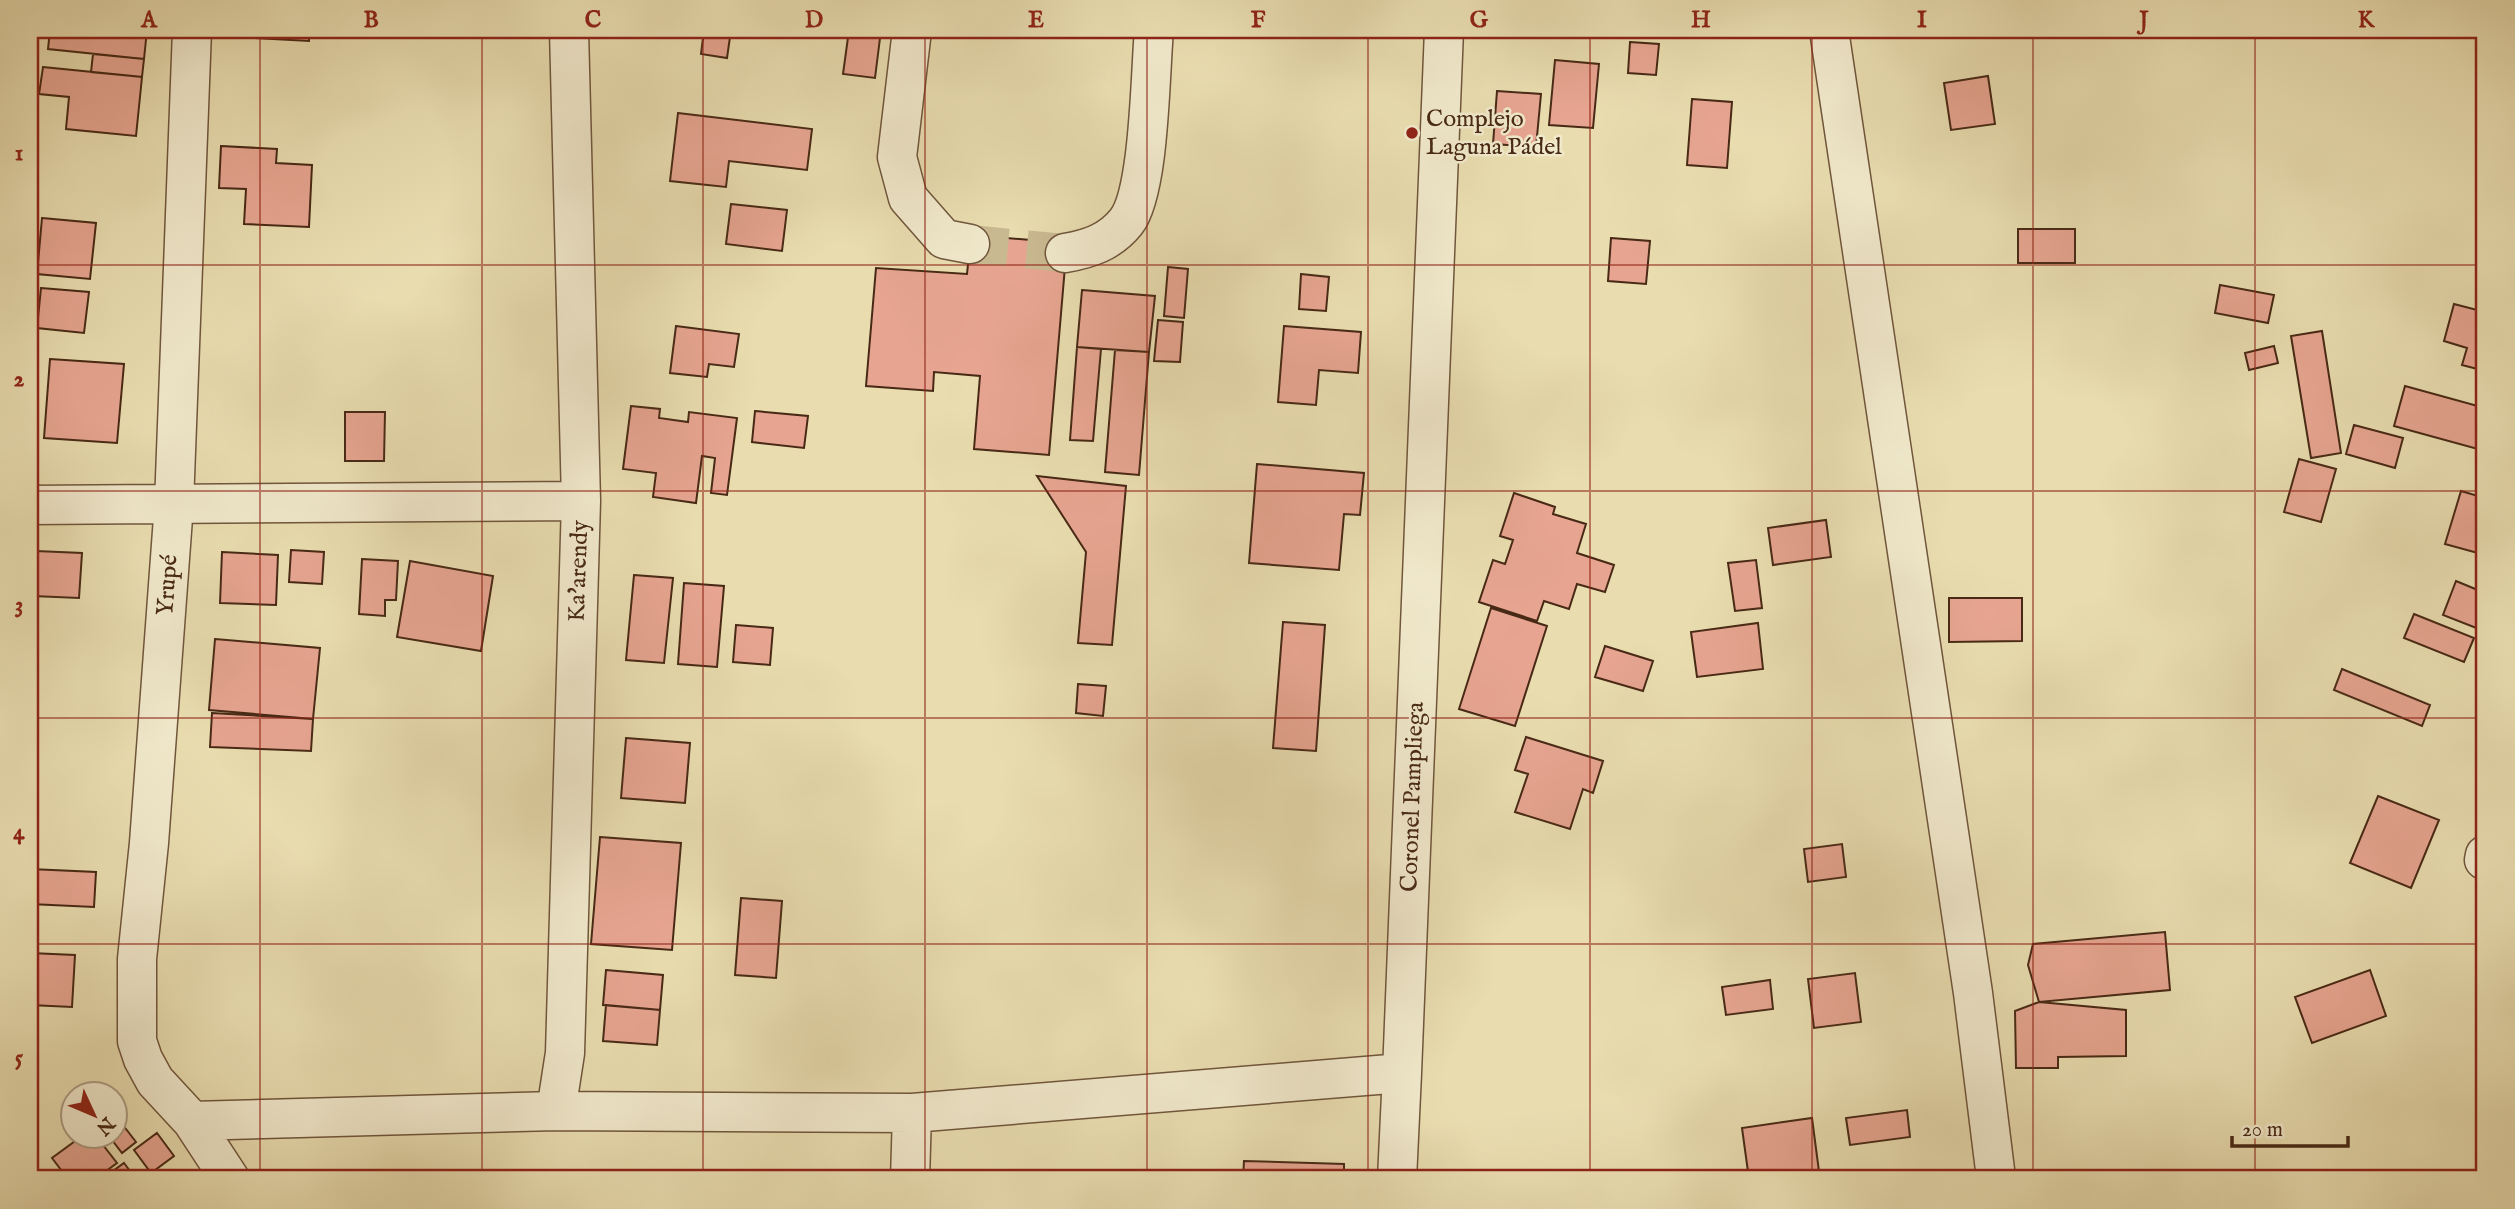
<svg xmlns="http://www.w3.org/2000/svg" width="2515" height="1209" viewBox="0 0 2515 1209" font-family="'IM FELL English',serif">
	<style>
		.building { fill: #e7a591; stroke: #482915; stroke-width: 2 }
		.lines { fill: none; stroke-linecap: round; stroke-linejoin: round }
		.minor-tunnel { stroke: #c9b991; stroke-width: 38; stroke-dasharray: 38 19; stroke-linecap: butt }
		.minor-casing { stroke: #70563c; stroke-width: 41 }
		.minor { stroke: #f1e9cc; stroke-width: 38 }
		.grid { fill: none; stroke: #8f2418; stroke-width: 2; stroke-opacity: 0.55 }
		.poi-dot { fill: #8f2418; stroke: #f1e9cc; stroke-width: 2.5 }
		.labels { text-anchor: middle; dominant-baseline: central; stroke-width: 5; stroke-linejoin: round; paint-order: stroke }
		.poi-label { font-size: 24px; fill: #482915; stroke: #f1e9cc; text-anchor: start }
		.street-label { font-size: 24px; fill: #482915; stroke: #f1e9cc }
		.neatline { fill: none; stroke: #8f2418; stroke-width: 2.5 }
		.grid-label { font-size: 23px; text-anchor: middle; font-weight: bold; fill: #8f2418 }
	</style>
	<rect width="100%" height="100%" fill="#e9ddb0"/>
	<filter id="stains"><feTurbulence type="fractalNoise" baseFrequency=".00286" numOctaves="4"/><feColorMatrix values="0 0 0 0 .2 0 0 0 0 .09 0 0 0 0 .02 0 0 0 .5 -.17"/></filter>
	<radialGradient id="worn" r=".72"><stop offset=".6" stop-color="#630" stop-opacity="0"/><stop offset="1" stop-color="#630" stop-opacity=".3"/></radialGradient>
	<!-- building -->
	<path class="building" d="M50,30H147L144,59L48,49Z
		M237,30H309V41L236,37Z
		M704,30H731L727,58L701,54Z
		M849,30H881L875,78L843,74Z
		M1630,42L1659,44L1656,75L1628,73Z
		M93,54L144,59L142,77L91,72Z
		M1555,60L1599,64L1593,128L1549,125Z
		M43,67L142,77L136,136L66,129L69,97L39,94Z
		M1988,76L1995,124L1951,130L1944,83Z
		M1497,91L1541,94L1536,147L1493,144Z
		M1692,99L1732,102L1727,168L1687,165Z
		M678,113L812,129L807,170L729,161L726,187L670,181Z
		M221,146L277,149L276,163L312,165L309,227L244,224L246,189L219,188Z
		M731,204L787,210L782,251L726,244Z
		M42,218L96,223L90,279L37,274Z
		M2018,229H2075V263H2018Z
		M971,235L1067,243L1049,455L974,449L980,376L934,372L933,391L866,386L876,268L967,274Z
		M1611,238L1650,241L1646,284L1608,281Z
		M1168,267L1188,269L1184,318L1164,316Z
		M1301,274L1329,277L1326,311L1299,309Z
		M2220,285L2274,295L2268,323L2215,313Z
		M41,288L89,292L84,333L37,328Z
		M1082,290L1155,296L1149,352L1077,347Z
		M2454,304L2485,312V371L2462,365L2467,348L2444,341Z
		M1158,320L1183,322L1180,362L1154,361Z
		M676,326L739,334L734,367L709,364L707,377L670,373Z
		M1284,326L1361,332L1358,373L1319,370L1316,405L1278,402Z
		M30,328H37L30,393Z
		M2322,331L2341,453L2311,458L2291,336Z
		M2274,346L2278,363L2249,370L2245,353Z
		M1077,347L1101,349L1093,441L1070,440Z
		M1115,350L1149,352L1139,475L1105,472Z
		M50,359L124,364L117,443L44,438Z
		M2405,386L2485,408V451L2394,426Z
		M631,406L660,409L659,418L688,422L689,412L737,418L727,495L711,493L715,458L702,456L696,503L653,497L656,473L623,469Z
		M755,411L808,416L804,448L752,442Z
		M345,412H385L384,461H345Z
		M2354,425L2403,438L2395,468L2346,454Z
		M2299,459L2336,469L2321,522L2284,512Z
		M1257,464L1364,473L1360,515L1344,514L1339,570L1249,563Z
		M1037,476L1126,486L1112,645L1078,643L1086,552Z
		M2461,491L2485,498V555L2445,544Z
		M1514,493L1555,507L1553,514L1586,524L1577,553L1614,565L1605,592L1577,584L1569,609L1544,601L1537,621L1479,602L1493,560L1505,564L1513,540L1500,536Z
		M1826,520L1831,557L1773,565L1768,528Z
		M291,550L324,552L322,584L289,582Z
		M36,551L82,553L79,598L33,596Z
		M222,552L278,555L276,605L220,603Z
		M362,559L398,561L396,600H385V616L359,614Z
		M1756,560L1762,608L1735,611L1728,563Z
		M410,561L493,576L481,651L397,637Z
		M634,575L673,578L664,663L626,660Z
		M2456,581L2485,593L2484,631L2443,615Z
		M684,583L724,586L717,667L678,664Z
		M1949,598H2022V641L1949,642Z
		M1491,608L1547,626L1515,726L1459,709Z
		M2414,614L2474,638L2464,662L2404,638Z
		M1283,622L1325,625L1316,751L1273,748Z
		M1758,623L1763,669L1697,677L1691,632Z
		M736,625L773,628L770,665L733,662Z
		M215,639L320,648L313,719L209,710Z
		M1605,646L1653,661L1643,691L1595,677Z
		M2342,669L2430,705L2422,726L2334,690Z
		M1078,684L1106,686L1103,716L1076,713Z
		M212,713L313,719L311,751L210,747Z
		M1526,737L1603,761L1593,793L1583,789L1570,829L1515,812L1528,774L1515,770Z
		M626,738L690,743L685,803L621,798Z
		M2378,796L2439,820L2411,888L2350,863Z
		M600,837L681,843L672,950L591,944Z
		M1842,844L1846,877L1808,882L1804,849Z
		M30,869L96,872L94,907L30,904Z
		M741,898L782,901L776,978L735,975Z
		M2165,932L2170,990L2039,1002L2028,965L2033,944Z
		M30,953L75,955L72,1007L30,1005Z
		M606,970L663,975L660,1010L603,1005Z
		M2370,970L2386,1016L2312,1043L2295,997Z
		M1855,973L1861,1022L1814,1028L1808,979Z
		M1770,980L1773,1009L1726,1015L1722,987Z
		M2039,1002L2126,1010V1056L2058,1057V1068H2016L2015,1011Z
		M606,1005L660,1010L657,1045L603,1041Z
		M1907,1110L1910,1137L1850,1145L1846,1118Z
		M116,1116L136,1142L122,1153L109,1136H116Z
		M1812,1118L1820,1179H1749L1742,1128Z
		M157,1133L174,1156L151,1173L134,1150Z
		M82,1136H96L117,1163L95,1179H68L52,1158Z
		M1244,1161L1344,1164V1179H1243Z
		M124,1163L136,1179H102Z
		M30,1164L38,1177L30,1179Z"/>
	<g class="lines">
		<!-- minor-tunnel -->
		<path class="minor-tunnel" d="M970,244L1065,253"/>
		<defs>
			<path id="minor" d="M192,30L174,504L149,843L137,959V1041L143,1059L155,1081L192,1121L230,1179
				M912,30L897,157L908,198L944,239L970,244
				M1829,30L1973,993L1996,1178
				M1065,253C1089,249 1110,242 1126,222C1150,192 1150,72 1154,30
				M30,505L581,501
				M2484,860L2485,855
				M556,1111L565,1053L581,501L569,30
				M192,1121L556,1111L912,1113L1402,1073L1444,30
				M910,1179L912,1113
				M1397,1179L1402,1073"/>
		</defs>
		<!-- minor casing -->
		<use href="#minor" class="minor-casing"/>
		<!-- minor -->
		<use href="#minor" class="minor"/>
	</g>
	<!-- grid -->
	<path class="grid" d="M260,30V1179M482,30V1179M703,30V1179M925,30V1179M1147,30V1179M1368,30V1179M1590,30V1179M1812,30V1179M2033,30V1179M2255,30V1179M30,265H2485M30,491H2485M30,718H2485M30,944H2485"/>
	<!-- markers -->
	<circle class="poi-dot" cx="1412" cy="133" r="7"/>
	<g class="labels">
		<!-- poi labels -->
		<g class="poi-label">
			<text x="1426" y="119">Complejo<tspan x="1426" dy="28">Laguna Pádel</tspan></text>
		</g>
		<!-- street labels -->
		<g class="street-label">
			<text transform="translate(579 571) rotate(-88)">Ka'arendy</text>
			<text transform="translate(168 585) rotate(-86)">Yrupé</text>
			<text transform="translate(1413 797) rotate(-88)">Coronel Pampliega</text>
		</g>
	</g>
	<!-- margin -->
	<rect width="2515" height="1209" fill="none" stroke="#e9ddb0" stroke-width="77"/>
	<!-- north arrow -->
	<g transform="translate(94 1115) rotate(134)"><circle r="33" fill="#f1e9cc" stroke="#ad9c83" stroke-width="2"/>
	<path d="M0-5L12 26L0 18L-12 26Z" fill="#8f2418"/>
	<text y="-10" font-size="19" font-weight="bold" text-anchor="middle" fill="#482915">N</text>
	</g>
	<!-- scale -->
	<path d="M2232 1136v10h116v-10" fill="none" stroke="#482915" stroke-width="3.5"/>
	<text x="2242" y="1136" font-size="21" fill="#482915" stroke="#f1e9cc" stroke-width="5" paint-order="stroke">20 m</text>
	<rect x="38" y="38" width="2438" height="1132" class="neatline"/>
	<g class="grid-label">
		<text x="149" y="27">A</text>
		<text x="371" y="27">B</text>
		<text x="593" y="27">C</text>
		<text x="814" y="27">D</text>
		<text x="1036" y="27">E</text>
		<text x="1258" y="27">F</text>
		<text x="1479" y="27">G</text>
		<text x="1701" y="27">H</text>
		<text x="1922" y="27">I</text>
		<text x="2144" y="27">J</text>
		<text x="2366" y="27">K</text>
		<text x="19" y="160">1</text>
		<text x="19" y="386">2</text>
		<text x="19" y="612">3</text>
		<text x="19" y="839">4</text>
		<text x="19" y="1065">5</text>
	</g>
	<rect width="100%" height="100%" filter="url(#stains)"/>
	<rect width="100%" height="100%" fill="url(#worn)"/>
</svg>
